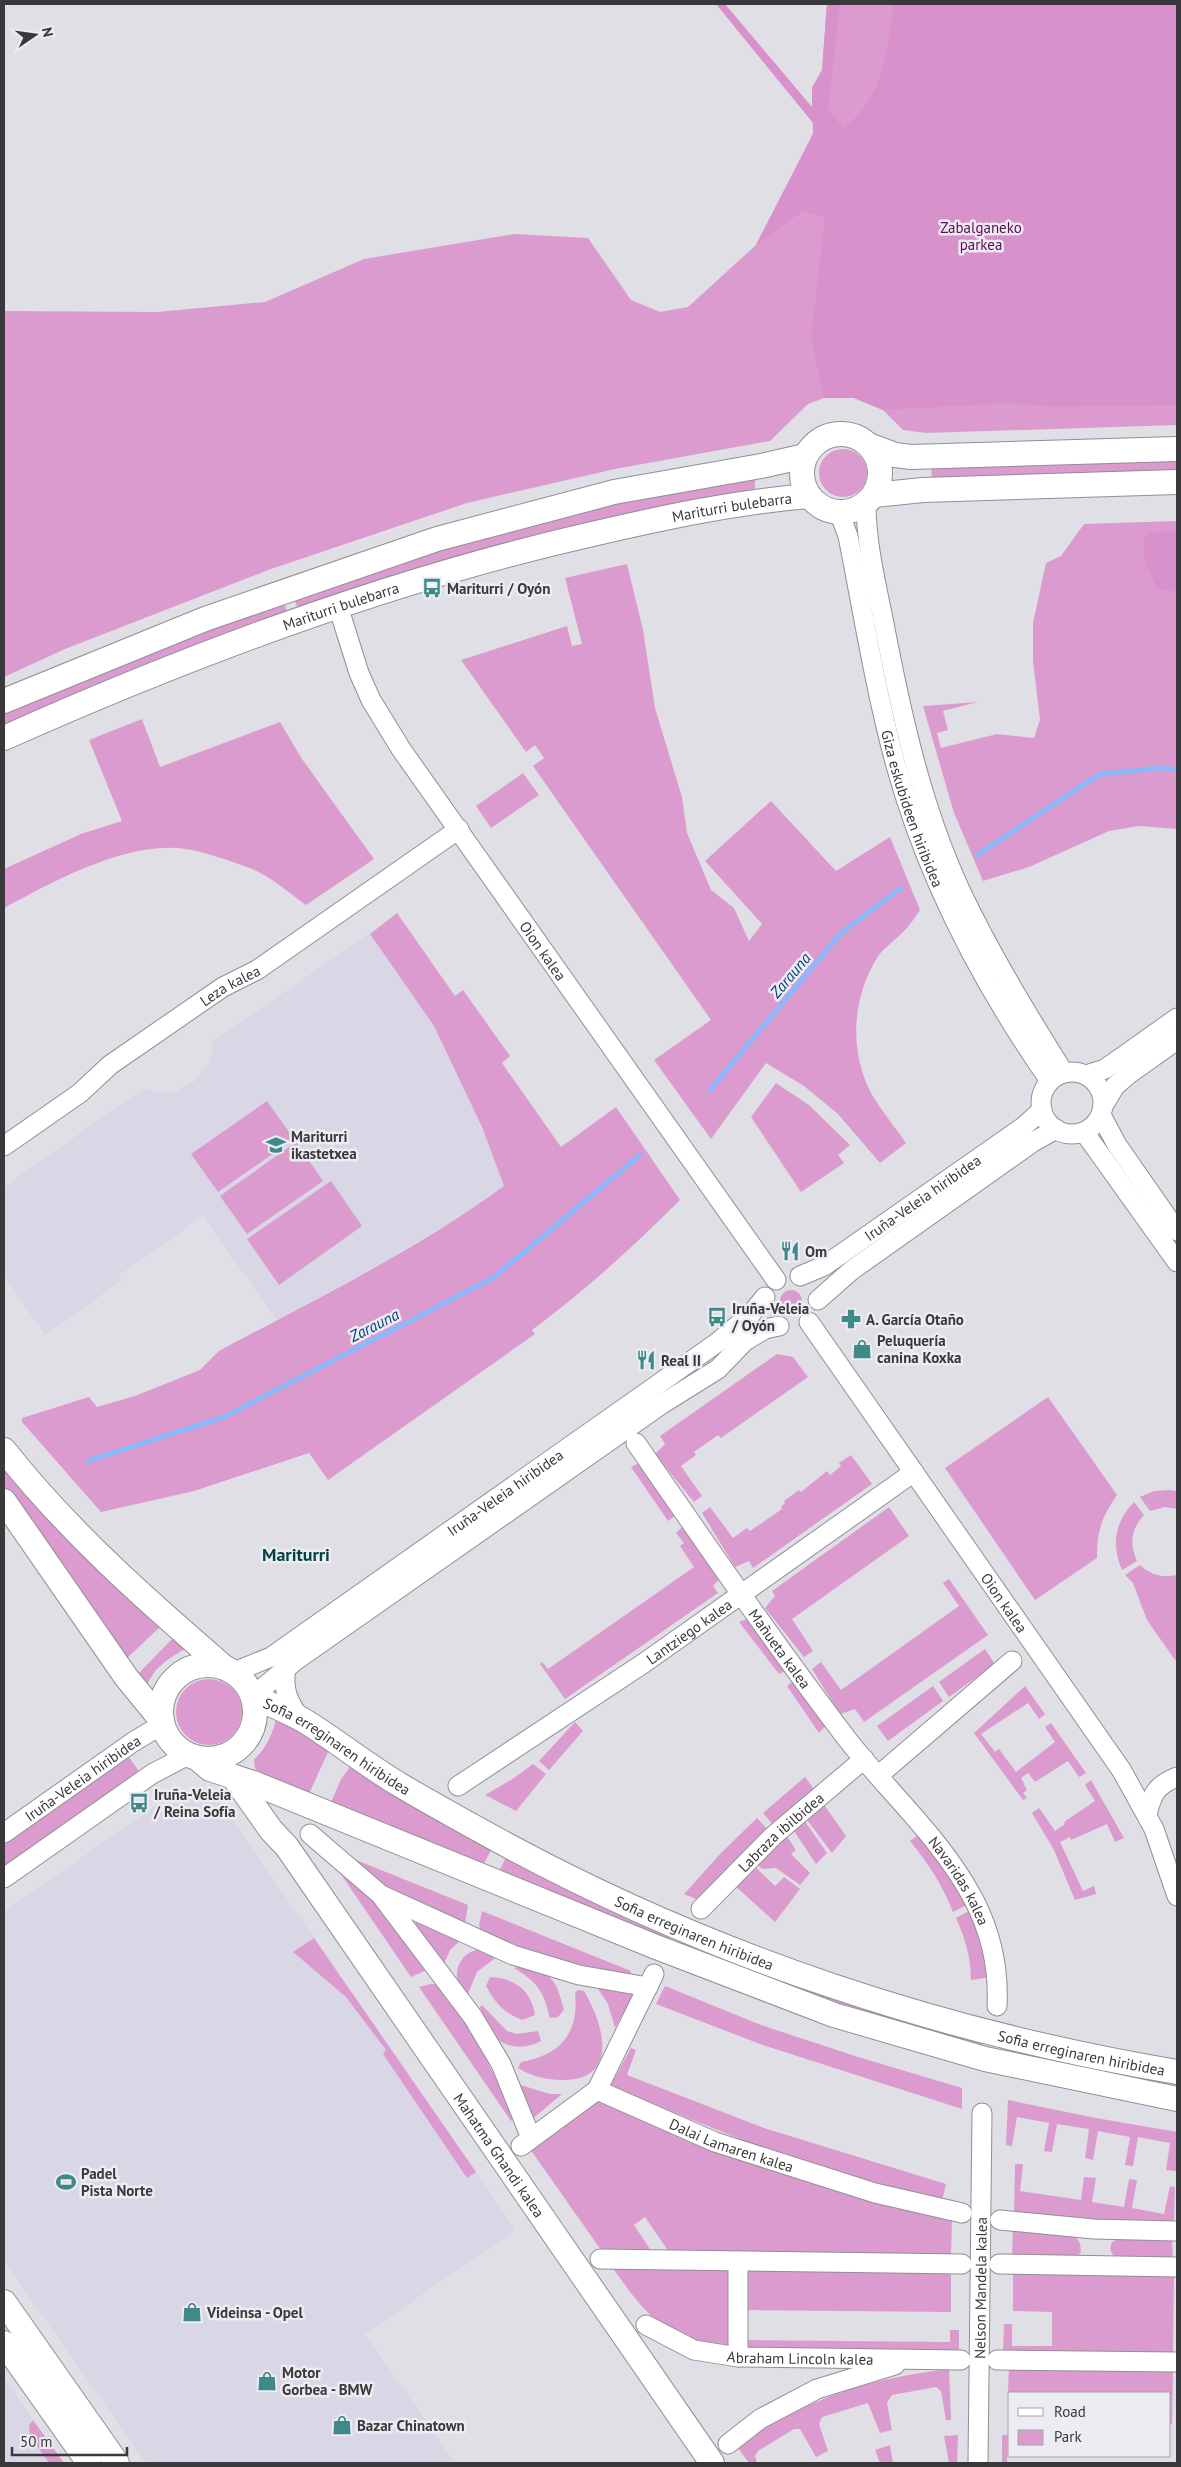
<svg xmlns="http://www.w3.org/2000/svg" width="1181" height="2467" viewBox="0 0 1181 2467" font-family="'PT Sans',sans-serif">
	<style>
		.built { fill: #d9d6e5 }
		.green { fill: #dc9bcf }
		.forest { fill: #d891cb }
		.lines { fill: none; stroke-linecap: round; stroke-linejoin: round }
		.stream { stroke: #84bafe; stroke-width: 4.5 }
		.minor-casing { stroke: #908f95; stroke-width: 21 }
		.major-casing { stroke: #908f95; stroke-width: 26 }
		.minor { stroke: #fff; stroke-width: 19 }
		.major { stroke: #fff; stroke-width: 24 }
		.labels { text-anchor: middle; dominant-baseline: central; stroke-width: 5; stroke-linejoin: round; paint-order: stroke }
		.park-label { font-size: 15px; fill: #600956; stroke: #edecf3 }
		.street-label { font-size: 15px; fill: #39393c; stroke: #edecf3 }
		.poi-label { font-size: 15px; font-weight: bold; fill: #39393c; stroke: #edecf3; text-anchor: start }
		.water-label { font-size: 16px; font-style: italic; fill: #08407c; stroke: #edecf3 }
		.quarter-label { font-size: 18px; font-weight: bold; fill: #014545; stroke: #edecf3 }
	</style>
	<rect width="100%" height="100%" fill="#e0dfe6"/>
	<!-- built -->
	<path class="built" d="M370,934L434,1026L482,1127L504,1186L471,1209L391,1258L277,1320L203,1216L118,1276L121,1281L45,1335L4,1275V1187L144,1088L157,1092L176,1091L195,1081L209,1063L213,1051L212,1041Z
		M174,1793L199,1799H218L314,1938L294,1953L346,1997L365,2019L386,2050L383,2054L467,2178L476,2172L515,2230L365,2334L455,2463H146L4,2261V1912Z
		M4,2378L33,2420L64,2463H4Z"/>
	<!-- green -->
	<path class="green" d="M827,4H1177V425L926,433L903,430L883,410L854,398H824L808,404L770,441L615,469L467,503L271,569L65,649L4,677V311L157,312L265,302L364,259L515,234L588,238L631,300L660,312L688,307L756,245L813,134L812,88L822,70Z
		M819 473a24 24 0 1 1 48 0a24 24 0 1 1-48 0Z
		M1177,458V476L932,481L931,466Z
		M755,476V491L632,513L538,537L299,612L294,598L442,548L554,515Z
		M1177,521V829L1139,826L1109,831L1029,867L983,881L954,813L923,706L978,702L943,711L948,730L937,733L941,748L997,734L1034,738L1040,720L1033,661V623L1046,563L1061,556L1084,524Z
		M627,564L643,630L655,708L682,797L687,833L711,890L734,908L749,941L762,924L705,861L771,801L836,871L890,837L920,910C915,917 910,925 904,931C896,940 883,948 877,958C852,999 849,1050 871,1093C881,1110 895,1127 906,1143L880,1163L838,1114L804,1086L766,1063L711,1139L654,1060L711,1020L533,766L544,758L535,745L526,752L461,660L567,626L572,646L582,644L565,578Z
		M283,601L289,616L4,728V711Z
		M142,719L160,767L280,722L302,759L374,859L306,905C289,893 271,877 252,869C236,863 203,851 186,849C128,840 54,881 4,908V869L81,834L122,821L89,740Z
		M523,773L539,795L491,828L476,806Z
		M397,913L455,996L463,990L510,1056L502,1063L561,1147L616,1107L680,1200C633,1247 585,1291 532,1330L535,1334L328,1480L309,1453L194,1491L101,1512L22,1422V1418L89,1397L97,1407L135,1396L200,1370L219,1351C316,1299 415,1251 504,1186L482,1127L434,1026L370,934Z
		M776,1083L809,1105L850,1145L838,1155L844,1163L801,1192L751,1117Z
		M267,1101L294,1139L218,1192L191,1154Z
		M296,1142L323,1181L247,1234L220,1196Z
		M331,1181L362,1226L279,1285L247,1239Z
		M780 1301a11 11 0 1 1 22 0a11 11 0 1 1-22 0Z
		M777,1354L793,1357L808,1377L721,1438L718,1435L694,1452L696,1455L681,1466L702,1496L694,1502L655,1454L665,1444L660,1436Z
		M1048,1397L1117,1495C1102,1517 1097,1530 1097,1558L1035,1600L945,1468Z
		M851,1455L872,1484L753,1568L749,1561L735,1567L702,1513L710,1507L733,1538L747,1528L750,1531L782,1509L781,1507L785,1503L784,1501L799,1490L801,1492L827,1471L830,1475L841,1466L839,1463Z
		M643,1461L676,1515L668,1521L631,1467Z
		M4,1464L162,1625L124,1661L4,1487Z
		M1169,1490L1177,1491V1509L1165,1507L1150,1511L1140,1497L1154,1491Z
		M1134,1502L1144,1515C1131,1529 1129,1544 1137,1561L1122,1570C1111,1544 1115,1522 1134,1502Z
		M889,1507L909,1536L792,1619L813,1651L804,1657L765,1608L775,1596L772,1591Z
		M683,1526L723,1575L713,1586L718,1593L565,1699L540,1664L542,1662L548,1669L694,1567L680,1546L684,1543L676,1533Z
		M1140,1565C1151,1575 1162,1578 1177,1575V1659L1175,1660L1147,1620L1133,1583L1125,1575Z
		M949,1579L988,1635L864,1722L855,1709L840,1714L812,1669L821,1662L841,1690L959,1606L943,1583Z
		M752,1617L785,1671L779,1674L739,1622Z
		M175,1636L185,1643V1649C168,1659 154,1667 147,1686L135,1677Z
		M985,1649L995,1664L949,1697L939,1682Z
		M176 1712a33 33 0 1 1 66 0a33 33 0 1 1-66 0Z
		M793,1681L827,1724L819,1733L787,1686Z
		M933,1686L943,1701L888,1741L877,1726Z
		M1025,1686L1045,1714L1039,1719L1028,1703L981,1734L995,1752L999,1749L1016,1772L1055,1742L1045,1727L1051,1723L1086,1773L1079,1777L1068,1761L1035,1782L1028,1773L1021,1778L1027,1790L1023,1793L1027,1798L1023,1800L974,1733Z
		M277,1715L329,1750L308,1796L260,1776L255,1768L254,1760C267,1747 273,1733 277,1715Z
		M575,1722L583,1731L549,1770L539,1761Z
		M128,1756L141,1774L4,1870V1843Z
		M352,1764L493,1847L482,1867L330,1805L341,1779Z
		M533,1764L546,1774L516,1811L485,1795L511,1780Z
		M805,1777L816,1792L775,1827L763,1813Z
		M1091,1780L1124,1838L1115,1842L1107,1824L1071,1840L1070,1837L1060,1842L1083,1891L1094,1886L1096,1894L1075,1900L1054,1850L1032,1813L1039,1808L1055,1831L1065,1824L1064,1822L1095,1801L1085,1785Z
		M822,1802L846,1836L832,1853L804,1816Z
		M757,1818L769,1831L703,1902L684,1894L721,1853Z
		M804,1820L827,1853L816,1864L792,1828Z
		M922,1832L969,1904L953,1912C942,1884 928,1863 910,1841Z
		M786,1835L796,1850L791,1854L810,1873L800,1885L776,1868L762,1869L756,1863Z
		M507,1855L671,1933L667,1942L498,1874Z
		M351,1858L468,1905L465,1923C427,1907 378,1889 351,1858Z
		M752,1864L775,1886L784,1877L800,1889L775,1922L733,1884Z
		M343,1871L375,1902L427,1970L411,1977L340,1873Z
		M971,1910L991,1977L971,1980C971,1957 965,1939 956,1918Z
		M482,1911L631,1971L630,1976C580,1964 527,1955 481,1933L479,1925Z
		M420,1920L461,1940L450,1950L444,1964L415,1925L416,1921Z
		M314,1938L476,2172L467,2178L383,2054L386,2050L346,1997L293,1952Z
		M682,1938L983,2040L981,2049L888,2024L679,1947Z
		M479,1949L499,1955L477,1972L467,1996L459,1991C454,1971 457,1955 479,1949Z
		M523,1966C552,1971 557,1982 564,2010L558,2017L550,2018C543,1990 538,1983 514,1968Z
		M490,1977C515,1978 531,1990 535,2015L522,2020C504,2013 495,2003 486,1986Z
		M431,1984H441L474,2034L515,2118L511,2121L419,1987Z
		M595,1984L635,1991L615,2028L608,2004Z
		M665,1986L761,2025L858,2057L962,2088V2109L760,2044L656,2004Z
		M578,1990L584,1991C604,2024 620,2081 562,2080C546,2080 531,2076 518,2068L521,2062C561,2055 579,2033 575,1993Z
		M480,2006H483L507,2031L517,2034L538,2031L541,2041C511,2057 483,2037 480,2006Z
		M631,2048L636,2050L627,2075L764,2128L946,2184L942,2201L877,2185L788,2158L610,2087Z
		M514,2083L550,2094H562L530,2121Z
		M602,2099L952,2216L951,2256L669,2252L645,2217L634,2225L652,2252L601,2250L530,2149Z
		M1008,2100L1096,2118L1177,2132L1176,2171L1166,2170L1170,2143L1138,2137L1133,2166L1125,2165L1130,2137L1098,2131L1093,2160L1085,2158L1089,2129L1057,2124L1052,2152L1044,2151L1049,2123L1017,2117L1012,2146L1006,2145Z
		M1015,2164H1023L1020,2191L1081,2200L1084,2177L1096,2178L1092,2202L1124,2207L1129,2179L1137,2180L1132,2208L1164,2214L1170,2186L1175,2187L1174,2224L1096,2221L1014,2214Z
		M1013,2228L1074,2235L1080,2243L1081,2252L1075,2259L1012,2256Z
		M1118,2239H1172L1173,2260L1116,2258C1110,2253 1109,2249 1112,2242Z
		M610,2264L734,2268V2351C719,2347 702,2345 688,2339C651,2325 632,2295 610,2264Z
		M742,2268L951,2272V2312L747,2310L746,2340L950,2342V2330H959V2353L741,2350Z
		M1013,2272L1174,2275L1173,2356L1003,2354L1004,2324H1012V2346H1052V2312L1013,2311Z
		M949,2369L951,2420H946L941,2391L936,2387L892,2395L887,2403L892,2430L880,2433L868,2403L822,2417L819,2424L828,2451L816,2457L800,2429H794L758,2451L755,2456L757,2463H749L735,2444C807,2400 865,2379 949,2369Z
		M1009,2369L1173,2372L1172,2424H1170V2393L1008,2392Z
		M33,2420L64,2463H49L30,2436L29,2425Z
		M958,2435L957,2463H949L944,2436Z
		M1002,2435H1008L1007,2463H1002Z
		M890,2445L893,2463H880L875,2450Z"/>
	<!-- forest -->
	<path class="forest" d="M716,4H725L812,107V88L822,70L827,4H840L828,108L843,128C885,98 886,50 894,4H1177V405L1055,407L1009,403L883,410L854,398H824L811,338L825,217L803,211L756,245L813,134V123Z
		M1177,531V592L1157,588L1145,561L1143,539L1149,533Z"/>
	<g class="lines">
		<!-- stream -->
		<path class="stream" d="M977,855L1100,774L1163,768L1177,770
			M710,1090L841,933L901,888
			M88,1461L224,1417L493,1278L640,1155"/>
		<defs>
			<g id="minor">
				<path d="M866,503C866,547 878,591 886,634C903,722 923,810 961,892C991,955 1027,1014 1064,1073"/>
				<path id="s1" d="M839,512L848,536C863,612 875,688 895,762C926,876 983,985 1050,1081"/>
				<path id="s2" d="M338,606L359,673L371,700L401,749L776,1280"/>
				<circle cx="1072" cy="1103" r="31"/>
				<path d="M1086,1075L1105,1069L1177,1018"/>
				<path d="M1103,1106L1115,1086L1129,1074L1177,1040"/>
				<path d="M1101,1115L1117,1145L1177,1231"/>
				<path d="M1084,1132L1177,1262"/>
				<path id="s3" d="M4,1146L80,1093L110,1065L223,987L257,970L459,829"/>
				<path id="s4" d="M800,1276L824,1266L1023,1127L1042,1110"/>
				<path d="M818,1300L852,1270L1033,1142L1056,1129"/>
				<path id="s5" d="M809,1322L1122,1771L1154,1829L1177,1896"/>
				<path id="s6" d="M636,1443C705,1543 774,1643 847,1739C889,1793 942,1839 974,1900C991,1933 999,1968 997,2006"/>
				<path d="M286,1669C282,1690 289,1703 301,1720"/>
				<path id="s7" d="M234,1672L271,1657L718,1342L751,1314L765,1297"/>
				<path d="M253,1696L295,1661L662,1404L718,1369L745,1341L765,1329L779,1326"/>
				<path d="M879,1775L1012,1661"/>
				<path id="s8" d="M458,1786L644,1663L914,1472"/>
				<path d="M1147,1815C1152,1793 1157,1785 1177,1777"/>
				<path id="s9" d="M4,1833L133,1742L163,1724"/>
				<path d="M310,1834L381,1895L513,1955L579,1975L648,1987"/>
				<path d="M4,1878L152,1774L188,1755"/>
				<path d="M383,1898L473,2017L501,2064L531,2138"/>
				<path id="s10" d="M701,1909L773,1836L864,1759"/>
				<path d="M597,2090L654,1974"/>
				<path id="s11" d="M521,2146L597,2090L715,2142L875,2193L962,2213"/>
				<path d="M1000,2220L1094,2229L1176,2231"/>
				<path d="M600,2259L962,2264"/>
				<path d="M999,2264L1177,2267"/>
				<path id="s12" d="M646,2325L694,2350L738,2357L961,2360"/>
				<path d="M738,2357V2261"/>
				<path d="M997,2360L1175,2362"/>
				<path d="M728,2444L760,2419L817,2389L895,2365"/>
				<path id="s13" d="M978,2463L982,2113"/>
			</g>
			<g id="major">
				<circle cx="841" cy="473" r="39"/>
				<path d="M871,446L895,455L911,457L1177,449"/>
				<path d="M874,495L923,490L1177,482"/>
				<path d="M4,701L205,619L437,539L614,492L761,466L805,456"/>
				<path id="s14" d="M4,738C192,654 387,581 588,535C661,518 734,502 809,496"/>
				<path d="M4,1450C69,1532 146,1600 225,1668"/>
				<path d="M4,1501L126,1677L162,1721"/>
				<circle cx="208" cy="1712" r="47"/>
				<path id="s15" d="M253,1696C269,1704 287,1711 303,1720C336,1740 366,1765 400,1785C434,1805 470,1825 505,1844C714,1957 944,2033 1177,2072"/>
				<path d="M197,1758L210,1769L256,1784L656,1947L834,2015L985,2059L1177,2099"/>
				<path id="s16" d="M235,1779L271,1830L287,1847L712,2463"/>
				<path d="M4,2302L117,2463"/>
				<path d="M4,2343L89,2463"/>
			</g>
		</defs>
		<!-- minor casing -->
		<use href="#minor" class="minor-casing"/>
		<!-- major casing -->
		<use href="#major" class="major-casing"/>
		<!-- minor -->
		<use href="#minor" class="minor"/>
		<!-- major -->
		<use href="#major" class="major"/>
	</g>
	<!-- icons -->
	<defs>
		<symbol id="bus-bare" viewBox="-9 -9 18 18"><path d="M-5-6H5V4H4V6H2V4H-2V6H-4V4H-5ZM-3.5-4V0h7V-4ZM-3.5 1.2v1.5H-2V1.2ZM2 1.2v1.5H3.5V1.2Z" fill="#408989" stroke="#edecf3" stroke-width="2.5" paint-order="stroke"/></symbol>
		<symbol id="school-bare" viewBox="-9 -9 18 18"><path d="M0-5L7-2L0 1L-7-2ZM-4 1L0 2.5L4 1V4Q0 6-4 4Z" fill="#408989" stroke="#edecf3" stroke-width="2.5" paint-order="stroke"/></symbol>
		<symbol id="restaurant-bare" viewBox="-9 -9 18 18"><path d="M-5-6h1v4h1v-4h1v4h1v-4h1v5L-1.5 .5V6h-2V.5L-5-1ZM5-6V6H3V1.5H1.5Q1.5-4 5-6Z" fill="#408989" stroke="#edecf3" stroke-width="2.5" paint-order="stroke"/></symbol>
		<symbol id="pharmacy-bare" viewBox="-9 -9 18 18"><path d="M-2-6h4v4h4v4h-4v4h-4v-4h-4v-4h4Z" fill="#408989" stroke="#edecf3" stroke-width="2.5" paint-order="stroke"/></symbol>
		<symbol id="shop-bare" viewBox="-9 -9 18 18"><path d="M-5-2.5h2.3a2.7 3.5 0 0 1 5.4 0H5L5.5 6h-11ZM-1.5-2.5h3a1.5 2.3 0 0 0-3 0Z" fill="#408989" stroke="#edecf3" stroke-width="2.5" paint-order="stroke"/></symbol>
		<symbol id="stadium-bare" viewBox="-9 -9 18 18"><path d="M0-5a6.5 5 0 1 0 0 10a6.5 5 0 1 0 0-10ZM-3.5-1.8h7v3.6h-7Z" fill="#408989" stroke="#edecf3" stroke-width="2.5" paint-order="stroke"/></symbol>
	</defs>
	<g fill-rule="evenodd">
		<use href="#bus-bare" x="418" y="574" width="28" height="28"/>
		<use href="#school-bare" x="262" y="1131" width="28" height="28"/>
		<use href="#restaurant-bare" x="776" y="1237" width="28" height="28"/>
		<use href="#bus-bare" x="703" y="1303" width="28" height="28"/>
		<use href="#pharmacy-bare" x="837" y="1305" width="28" height="28"/>
		<use href="#shop-bare" x="848" y="1335" width="28" height="28"/>
		<use href="#restaurant-bare" x="632" y="1346" width="28" height="28"/>
		<use href="#bus-bare" x="125" y="1789" width="28" height="28"/>
		<use href="#stadium-bare" x="52" y="2168" width="28" height="28"/>
		<use href="#shop-bare" x="178" y="2298" width="28" height="28"/>
		<use href="#shop-bare" x="253" y="2367" width="28" height="28"/>
		<use href="#shop-bare" x="328" y="2411" width="28" height="28"/>
	</g>
	<g class="labels">
		<!-- park labels -->
		<g class="park-label">
			<text x="981" y="227">Zabalganeko<tspan x="981" dy="17">parkea</tspan></text>
		</g>
		<!-- street labels -->
		<g class="street-label">
			<text stroke="none"><textPath href="#s14" startOffset="766">Mariturri bulebarra</textPath></text>
			<text stroke="none"><textPath href="#s14" startOffset="362">Mariturri bulebarra</textPath></text>
			<text stroke="none"><textPath href="#s1" startOffset="306">Giza eskubideen hiribidea</textPath></text>
			<text stroke="none"><textPath href="#s2" startOffset="404">Oion kalea</textPath></text>
			<text stroke="none"><textPath href="#s3" startOffset="278">Leza kalea</textPath></text>
			<text stroke="none"><textPath href="#s4" startOffset="146">Iruña-Veleia hiribidea</textPath></text>
			<text stroke="none"><textPath href="#s7" startOffset="326">Iruña-Veleia hiribidea</textPath></text>
			<text stroke="none"><textPath href="#s5" startOffset="342">Oion kalea</textPath></text>
			<text stroke="none"><textPath href="#s8" startOffset="278">Lantziego kalea</textPath></text>
			<text stroke="none"><textPath href="#s6" startOffset="251">Mañueta kalea</textPath></text>
			<text stroke="none"><textPath href="#s15" startOffset="98">Sofia erreginaren hiribidea</textPath></text>
			<text stroke="none"><textPath href="#s9" startOffset="96">Iruña-Veleia hiribidea</textPath></text>
			<text stroke="none"><textPath href="#s10" startOffset="111">Labraza ibilbidea</textPath></text>
			<text stroke="none"><textPath href="#s6" startOffset="545">Navaridas kalea</textPath></text>
			<text stroke="none"><textPath href="#s15" startOffset="502">Sofia erreginaren hiribidea</textPath></text>
			<text stroke="none"><textPath href="#s15" startOffset="908">Sofia erreginaren hiribidea</textPath></text>
			<text stroke="none"><textPath href="#s11" startOffset="240">Dalai Lamaren kalea</textPath></text>
			<text stroke="none"><textPath href="#s16" startOffset="460">Mahatma Ghandi kalea</textPath></text>
			<text stroke="none"><textPath href="#s13" startOffset="175">Nelson Mandela kalea</textPath></text>
			<text stroke="none"><textPath href="#s12" startOffset="161">Abraham Lincoln kalea</textPath></text>
		</g>
		<!-- poi labels -->
		<g class="poi-label">
			<text x="447" y="588">Mariturri / Oyón</text>
			<text x="291" y="1136">Mariturri<tspan x="291" dy="17">ikastetxea</tspan></text>
			<text x="805" y="1251">Om</text>
			<text x="732" y="1308">Iruña-Veleia<tspan x="732" dy="17">/ Oyón</tspan></text>
			<text x="866" y="1319">A. García Otaño</text>
			<text x="877" y="1340">Peluquería<tspan x="877" dy="17">canina Koxka</tspan></text>
			<text x="661" y="1360">Real II</text>
			<text x="154" y="1794">Iruña-Veleia<tspan x="154" dy="17">/ Reina Sofía</tspan></text>
			<text x="81" y="2173">Padel<tspan x="81" dy="17">Pista Norte</tspan></text>
			<text x="207" y="2312">Videinsa - Opel</text>
			<text x="282" y="2372">Motor<tspan x="282" dy="17">Gorbea - BMW</tspan></text>
			<text x="357" y="2425">Bazar Chinatown</text>
		</g>
		<!-- water labels -->
		<g class="water-label">
			<text transform="translate(790 975) rotate(-50)">Zarauna</text>
			<text transform="translate(374 1325) rotate(-27)">Zarauna</text>
		</g>
		<!-- quarter labels -->
		<g class="quarter-label">
			<text x="296" y="1554">Mariturri</text>
		</g>
	</g>
	<!-- border -->
	<rect width="1181" height="2467" fill="none" stroke="#39393c" stroke-width="10"/>
	<!-- legend -->
	<rect x="1008" y="2392" width="162" height="65" fill="#edecf3" stroke="#a5a4aa"/>
	<rect x="1018" y="2408" width="25" height="8" fill="#ffffff" stroke="#a5a4aa"/>
	<text x="1054" y="2417" font-size="15" fill="#39393c">Road</text>
	<rect x="1018" y="2430" width="25" height="15" fill="#dc9bcf" stroke="#a5a4aa"/>
	<text x="1054" y="2442" font-size="15" fill="#39393c">Park</text>
	<!-- north arrow -->
	<g transform="translate(35 35) rotate(77)" stroke="#edecf3" stroke-width="4" paint-order="stroke">
	<path d="M0-4L9 19L0 12L-9 19Z" fill="#39393c"/>
	<text y="-8" font-size="14" font-weight="bold" text-anchor="middle" fill="#39393c">N</text>
	</g>
	<!-- scale -->
	<path d="M12 2447v8h115v-8" fill="none" stroke="#39393c" stroke-width="2.5"/>
	<text x="20" y="2447" font-size="15" fill="#39393c" stroke="#edecf3" stroke-width="4" paint-order="stroke">50 m</text>
</svg>
